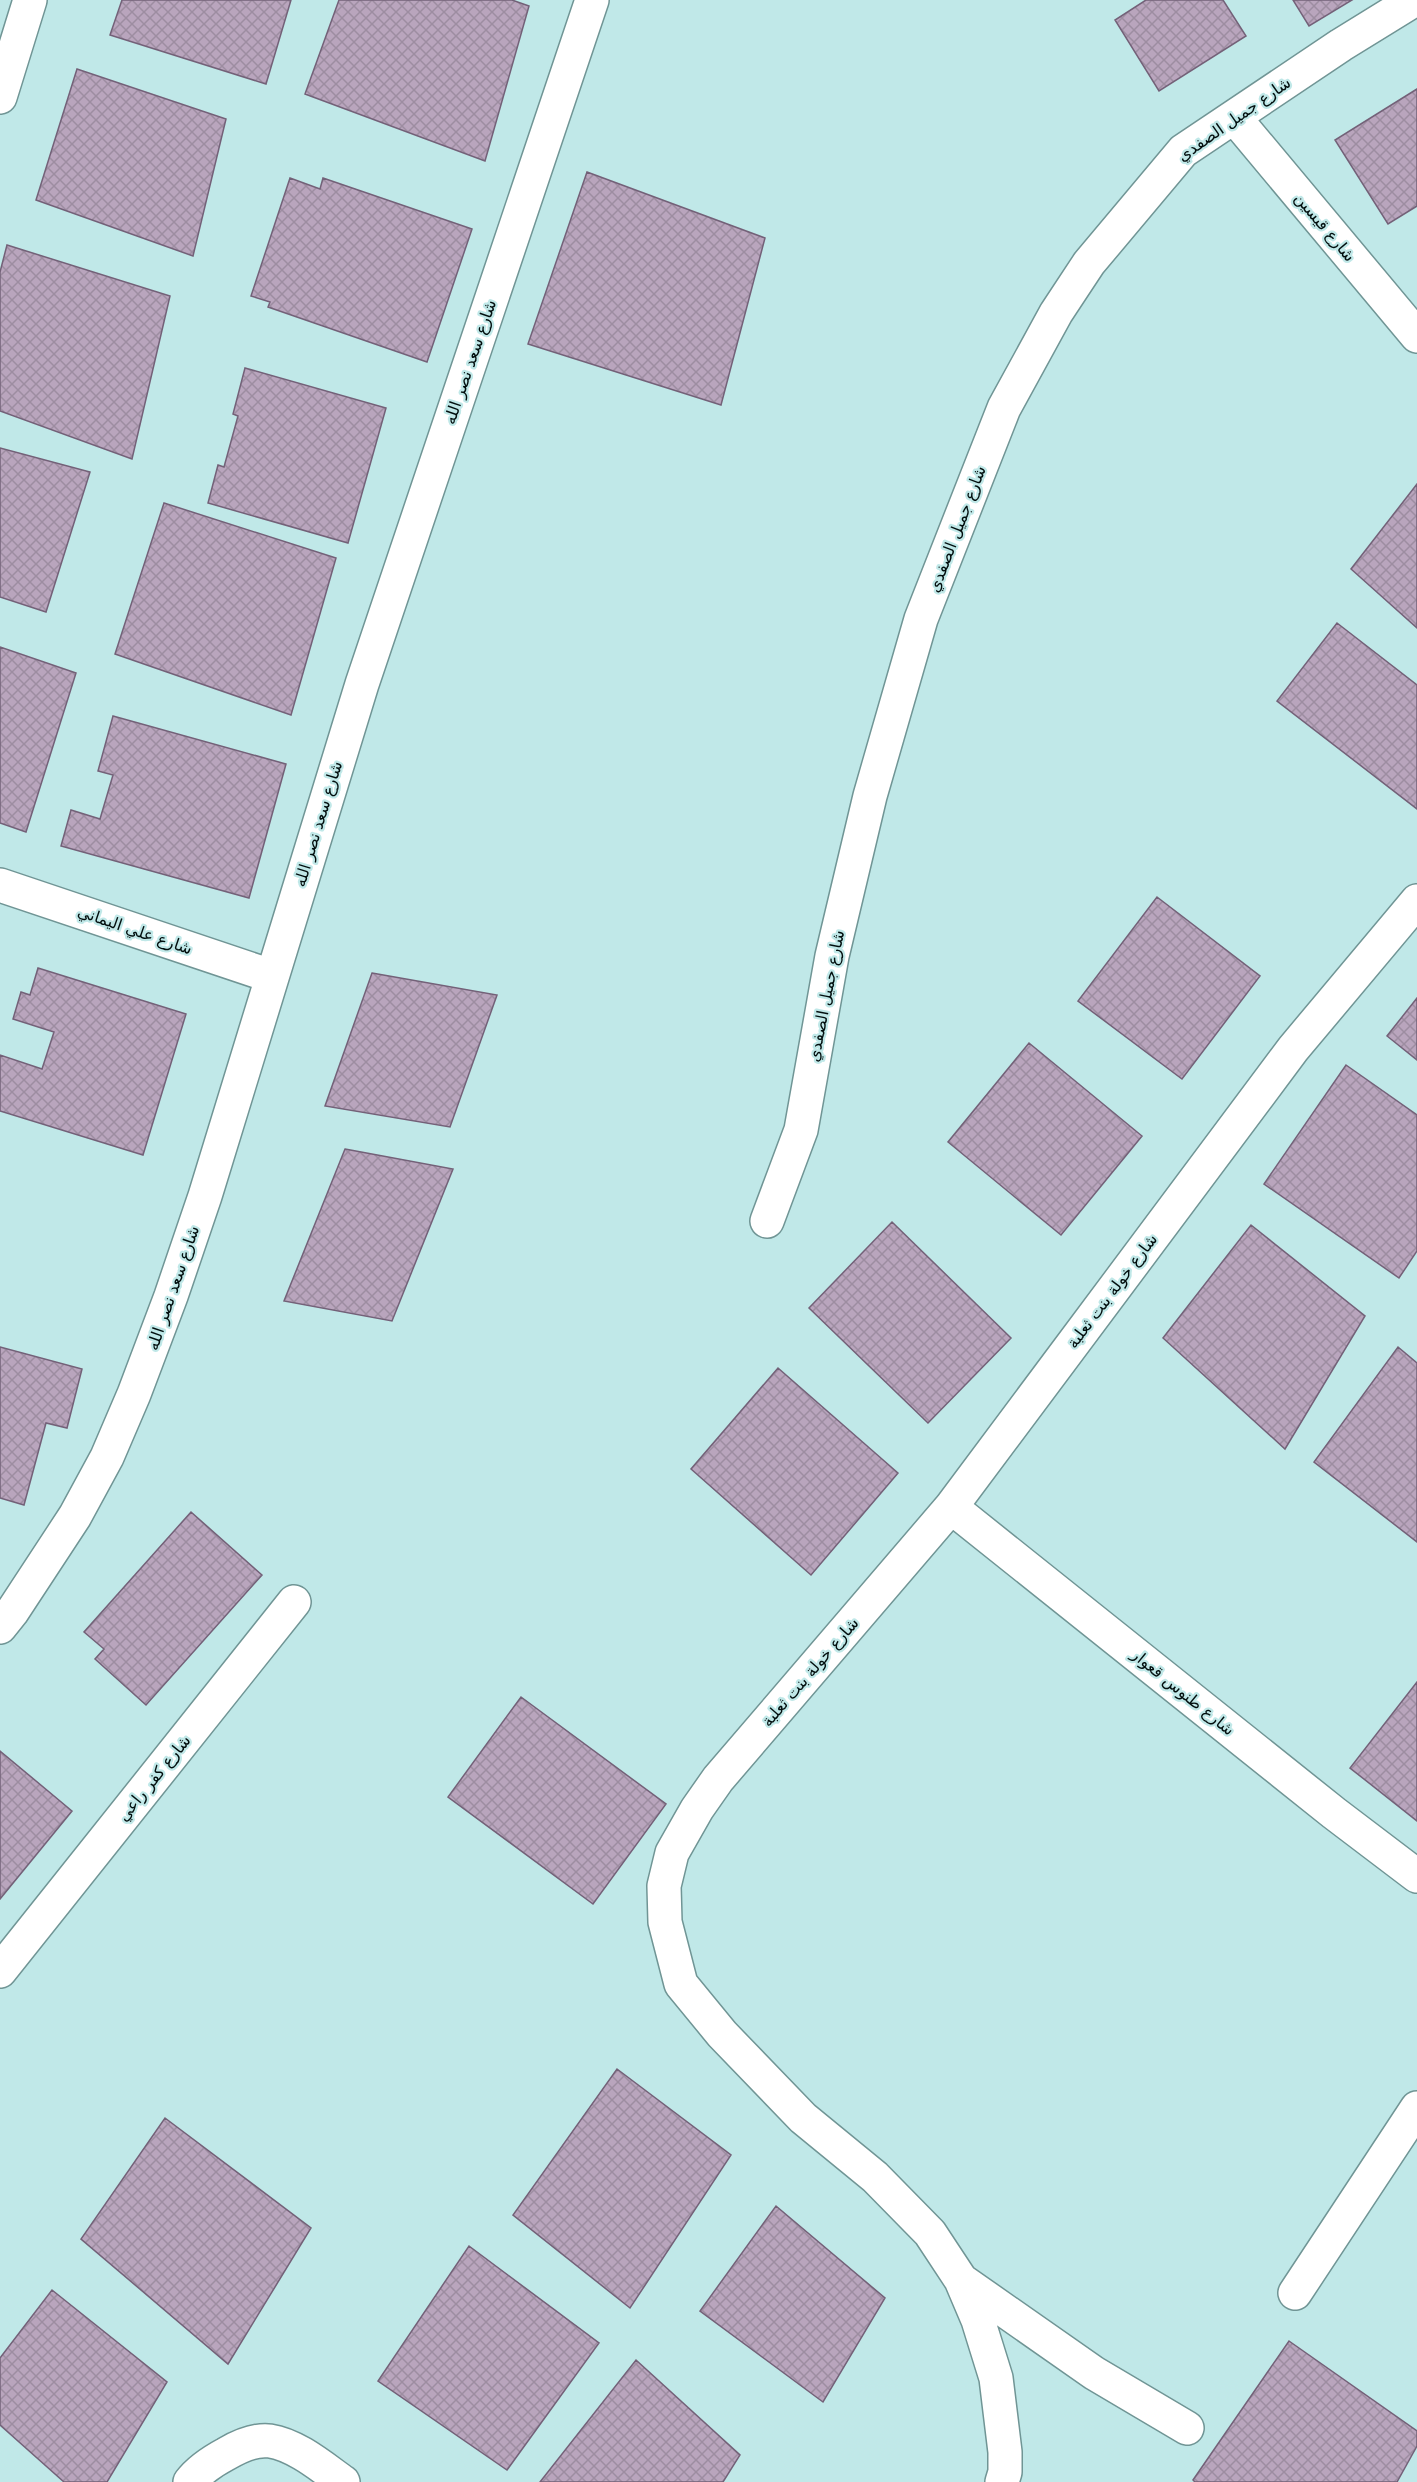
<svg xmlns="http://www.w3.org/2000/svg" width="1417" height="2482" viewBox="0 0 1417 2482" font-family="'DejaVu Sans',Cairo,sans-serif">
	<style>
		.building { fill: url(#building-cross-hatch); stroke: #736178; stroke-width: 1.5 }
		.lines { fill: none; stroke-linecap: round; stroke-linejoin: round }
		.minor-casing { stroke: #709595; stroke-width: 36 }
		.minor { stroke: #fff; stroke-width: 33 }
		.labels { text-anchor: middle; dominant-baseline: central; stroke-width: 4.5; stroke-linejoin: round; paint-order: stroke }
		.street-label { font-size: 16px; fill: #020e0e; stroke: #c0e8e8 }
	</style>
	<defs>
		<pattern id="building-cross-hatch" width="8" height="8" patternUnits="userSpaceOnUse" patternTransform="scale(1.5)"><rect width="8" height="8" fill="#b9a5bd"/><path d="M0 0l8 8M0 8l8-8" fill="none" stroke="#9d8da1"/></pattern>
	</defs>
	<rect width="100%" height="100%" fill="#c0e8e8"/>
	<!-- building -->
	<path class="building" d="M122,0H291L266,84L110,35Z
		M339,0H512L529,6L485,161L305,94Z
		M1146,0H1223L1246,36L1159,91L1115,20Z
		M1293,0H1352L1309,26Z
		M77,69L226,119L193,256L36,200Z
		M1417,89V206L1388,224L1335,140Z
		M587,172L765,238L721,405L528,344Z
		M290,178L320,189L323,178L472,229L427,362L268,307L270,302L251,296Z
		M7,245L170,296L132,459L0,411V272Z
		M245,368L386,408L348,543L208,503L218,465L224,467L238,416L233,414Z
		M0,448L90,472L46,612L0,597Z
		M1417,484V628L1351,569Z
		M164,503L336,558L291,715L115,654Z
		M1337,623L1417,685V809L1277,701Z
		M0,647L76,673L26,832L0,823Z
		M113,716L286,764L249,898L61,846L71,810L100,819L113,775L98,771Z
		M1157,897L1260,976L1182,1079L1078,1001Z
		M38,968L186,1014L143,1155L0,1111V1055L42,1069L54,1032L13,1019L21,992L30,995Z
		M372,973L497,995L450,1127L325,1106Z
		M1417,998V1060L1387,1036Z
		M1029,1043L1142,1136L1061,1235L948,1142Z
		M1346,1065L1417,1115V1251L1399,1278L1264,1184Z
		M345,1149L453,1169L392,1321L284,1301Z
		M892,1222L1011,1338L928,1423L809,1308Z
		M1251,1225L1365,1316L1285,1449L1163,1338Z
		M0,1347L82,1369L67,1428L46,1423L24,1505L0,1498Z
		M1398,1347L1417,1363V1542L1314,1462Z
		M778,1368L898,1473L811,1575L691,1469Z
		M191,1512L262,1575L146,1705L95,1659L104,1649L84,1632Z
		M1417,1682V1821L1350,1768Z
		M521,1697L666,1804L593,1904L448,1797Z
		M0,1751L72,1811L0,1899Z
		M617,2069L731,2155L630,2308L513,2215Z
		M165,2118L311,2228L228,2364L81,2239Z
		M776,2206L885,2298L823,2402L700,2311Z
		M469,2246L599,2343L507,2470L378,2381Z
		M52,2290L167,2382L107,2482H64L0,2425V2358Z
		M1289,2341L1417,2431V2446L1397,2482H1195L1193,2480Z
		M636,2360L740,2455L723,2482H540Z"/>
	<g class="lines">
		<defs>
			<path id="minor" d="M0,97L30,0
				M1234,117L1417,336
				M0,885L271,976
				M767,1221L801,1130L832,956L870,796L921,619L1004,408L1056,313L1089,263L1183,151L1341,45L1414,0
				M951,1507L1334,1813L1417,1876
				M0,1627L12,1612L75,1516L107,1457L134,1394L171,1296L205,1196L362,684L592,0
				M0,1971L294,1602
				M961,2280L1094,2373L1187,2428
				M1295,2293L1417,2108
				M190,2482C199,2470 213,2461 226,2454C238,2447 256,2439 270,2441C296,2445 322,2467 343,2482
				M1002,2482L1005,2472V2452L996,2378L978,2320L961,2280L930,2233L875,2177L803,2118L722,2034L681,1984L665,1922L664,1886L672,1853L697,1809L718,1779L951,1507L1293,1049L1417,901"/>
		</defs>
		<!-- minor casing -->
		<use href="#minor" class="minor-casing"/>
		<!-- minor -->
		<use href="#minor" class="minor"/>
	</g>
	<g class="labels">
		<!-- street labels -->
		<g class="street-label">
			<text transform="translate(1234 119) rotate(-35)">شارع جميل الصفدي</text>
			<text transform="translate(1325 227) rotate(50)">شارع قيسين</text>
			<text transform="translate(470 362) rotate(-71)">شارع سعد نصر الله</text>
			<text transform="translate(957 529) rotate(-69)">شارع جميل الصفدي</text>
			<text transform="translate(318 824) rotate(-73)">شارع سعد نصر الله</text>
			<text transform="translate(135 930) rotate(19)">شارع علي اليماني</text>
			<text transform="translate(826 996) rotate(-79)">شارع جميل الصفدي</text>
			<text transform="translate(173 1288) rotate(-71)">شارع سعد نصر الله</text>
			<text transform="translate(1112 1291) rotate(-53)">شارع خولة بنت ثعلبة</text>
			<text transform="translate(810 1672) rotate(-49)">شارع خولة بنت ثعلبة</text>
			<text transform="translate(1183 1692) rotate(39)">شارع طنوس قعوار</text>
			<text transform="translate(154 1778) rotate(-51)">شارع كفر راعي</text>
		</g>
	</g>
</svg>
